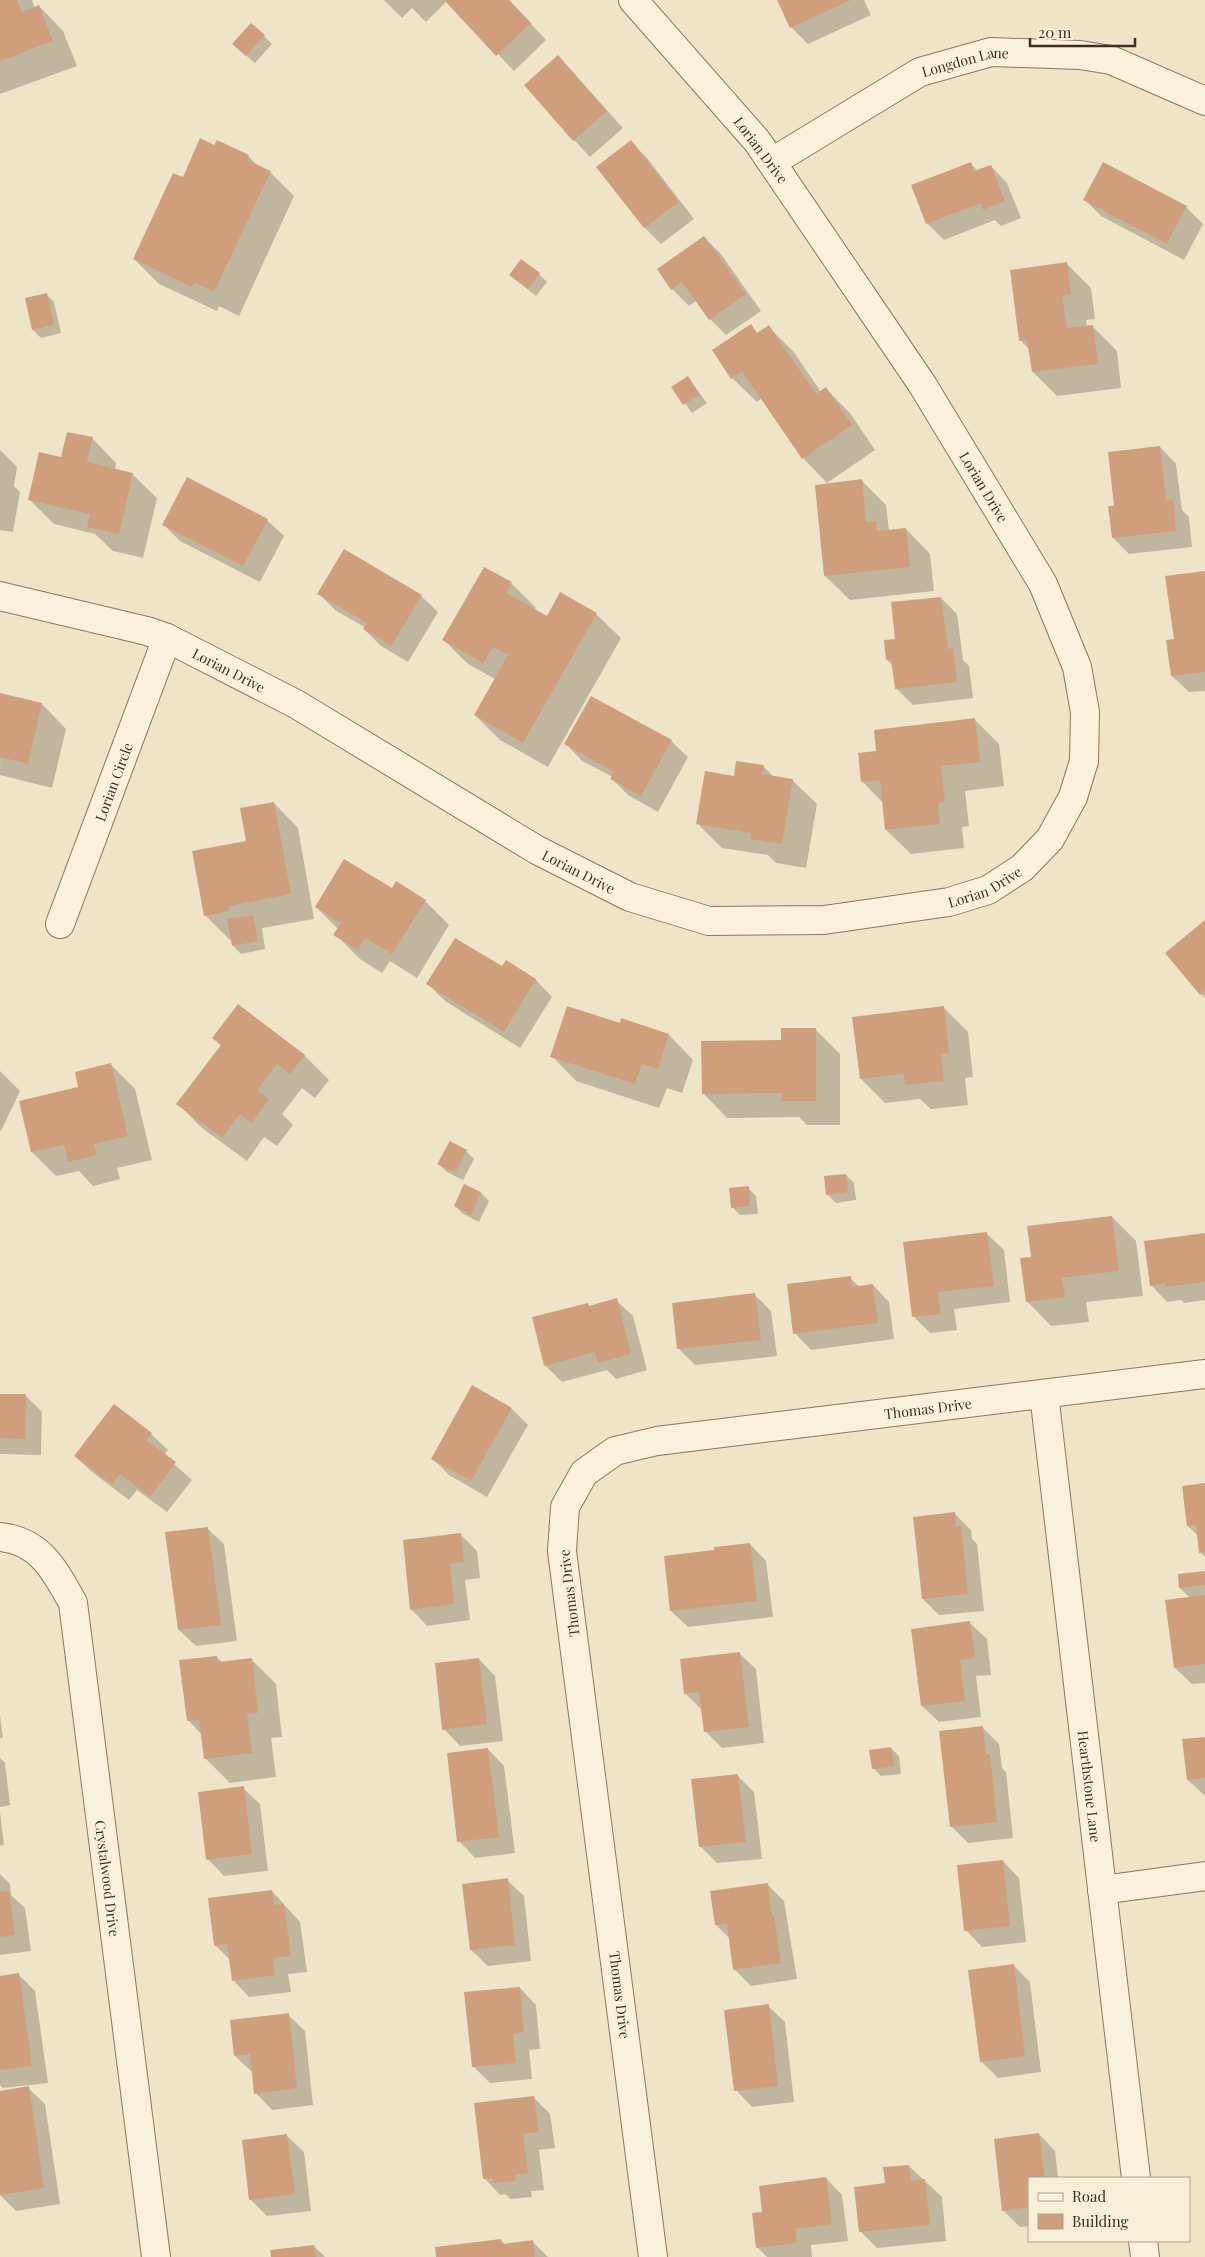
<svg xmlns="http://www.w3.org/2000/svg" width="1205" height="2257" viewBox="0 0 1205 2257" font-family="'Playfair Display',serif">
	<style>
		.shadow { fill: #0003 }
		.building { fill: #cf9f7d }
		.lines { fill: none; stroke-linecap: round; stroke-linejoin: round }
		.minor-casing { stroke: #8d765c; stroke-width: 30 }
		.minor { stroke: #faf1dc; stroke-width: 28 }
		.labels { text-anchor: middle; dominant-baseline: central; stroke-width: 5; stroke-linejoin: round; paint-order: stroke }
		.street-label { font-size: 14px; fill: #3d2e20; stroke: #f7eed8 }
	</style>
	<rect width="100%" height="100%" fill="#f0e4c8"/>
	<!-- shadow -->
	<path class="shadow" d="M0,0H32L35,8L39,6L63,31L77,66L0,94Z
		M384,0H509L546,40L514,71L447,1L426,22L412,8L402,18Z
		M778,0H864L871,15L808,44L791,27Z
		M264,36L272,44L255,63L242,52Z
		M558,56L623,128L590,157L574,140Z
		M631,142L647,158L694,219L661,244L645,228L598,167Z
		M215,147L248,156L259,167L270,172L294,196L239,316L219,306L217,311L159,284L134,259L183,179Z
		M970,163L978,171L991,166L1007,183L1021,218L1001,226L995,220L944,240L927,223Z
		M1085,200L1186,207L1203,224L1184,260L1101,216Z
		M704,237L721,254L761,311L726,335L710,319L697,300L689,306L672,289L659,270Z
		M1067,264L1091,288L1095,319L1086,320L1087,327L1092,326L1117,351L1121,388L1057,396L1033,372L1030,350L1021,341Z
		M539,274L547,282L536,296L510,275Z
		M46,294L54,302L61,333L41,338L33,330L26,299Z
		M750,326L758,334L768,327L793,351L821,392L826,389L850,413L875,450L827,483L803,458L762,398L757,402L732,378Z
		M688,378L707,403L692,413L673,387Z
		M92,438L116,463L115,470L132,474L157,498L143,558L113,551L95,534L54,524L30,500L62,458Z
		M1160,447L1176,464L1182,510L1189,517L1192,547L1129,554L1113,538L1116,507Z
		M0,450L17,467L14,486L20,492L13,532L0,530Z
		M862,481L886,505L889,531L906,529L930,554L934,591L850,600L825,576Z
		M267,520L284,536L260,582L180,541L164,525Z
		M485,569L511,583L536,608L534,610L547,618L596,614L621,638L548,767L500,740L475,715L495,679L468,664L444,640Z
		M1205,572V691L1189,692L1172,676L1168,641L1175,640Z
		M319,594L421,596L438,612L408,662L381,646L364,629L366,628L335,610Z
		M941,598L957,614L963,660L969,666L973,698L913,705L896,688L893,666L887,660L885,641H896Z
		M1,694L42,704L66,729L52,788L0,775Z
		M974,719L999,744L1004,786L965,791L969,826L962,827L964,848L911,854L886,830L883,803L862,781L878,752Z
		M671,741L688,757L658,812L628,795L612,779L613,777L582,761L566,744Z
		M763,766L774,777L792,780L817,804L806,868L776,863L768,855L722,848L697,823L735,778Z
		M274,803L298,828L314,919L262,928L265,949L241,954L233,946L232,939L230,940L205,915L247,842Z
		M392,890L425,901L449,925L417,978L390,961L382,973L360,959L335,934L338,929L316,907Z
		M1205,921V998L1201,994Z
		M506,962L536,980L552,997L520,1048L445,1001L428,984L502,968Z
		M943,1007L968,1032L973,1077L965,1078L968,1105L931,1109L920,1099L885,1103L861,1079Z
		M622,1020L669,1035L693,1060L682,1093L667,1088L659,1108L576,1081L552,1056L620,1025Z
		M815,1029L840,1054V1125H807L799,1117L727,1118L703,1093L783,1041Z
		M214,1038L304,1055L329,1080L315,1098L302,1088L282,1114L293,1125L277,1146L264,1137L247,1161L202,1128L178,1104L221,1046Z
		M111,1065L135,1089L152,1160L117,1168L120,1179L93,1186L79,1171L56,1176L32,1152L79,1088Z
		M0,1071L20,1091L1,1131L0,1130Z
		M466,1151L474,1159L463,1180L447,1172L439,1164Z
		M846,1175L854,1183L856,1200L836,1203L828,1195L825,1178Z
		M465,1186L481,1193L489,1201L479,1222L463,1214L455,1206Z
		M748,1188L756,1196L758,1214L740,1215L732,1207Z
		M1112,1217L1136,1241L1143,1296L1086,1302L1089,1322L1051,1326L1027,1301L1032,1258Z
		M987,1234L1004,1250L1010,1302L954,1309L957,1330L930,1333L913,1316Z
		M1205,1234V1300L1184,1303L1181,1300L1167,1302L1151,1285Z
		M850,1278L860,1287L873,1285L889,1302L894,1339L811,1350L795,1333Z
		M755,1295L771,1311L777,1356L695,1365L678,1348Z
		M616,1300L633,1316L647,1370L616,1379L607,1370L562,1382L545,1365L587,1304L590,1307Z
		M0,1395L26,1396L42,1412L41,1455L0,1454Z
		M512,1409L528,1425L487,1497L449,1475L432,1458Z
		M151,1434L168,1450L164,1455L192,1480L167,1512L137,1490L129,1500L92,1472L75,1456Z
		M1205,1484V1557L1200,1552L1198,1536L1188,1526Z
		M954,1513L971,1530L972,1539L977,1544L984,1611L939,1615L923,1599Z
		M207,1528L224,1544L237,1641L196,1646L179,1630Z
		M461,1535L477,1551L480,1578L465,1580L470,1620L427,1626L411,1609Z
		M750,1544L766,1561L773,1617L688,1627L671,1611Z
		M1205,1573V1683L1192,1684L1175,1668L1190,1598L1180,1588Z
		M970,1623L987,1639L991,1675L976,1676L981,1717L939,1722L922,1706Z
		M739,1653L756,1669L764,1743L722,1748L705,1731L702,1710L685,1693Z
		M217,1657L223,1663L251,1659L276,1684L282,1737L271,1738L276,1777L230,1783L205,1758L202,1735L188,1720Z
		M479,1659L495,1676L503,1741L460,1746L444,1729Z
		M0,1715L3,1738H0Z
		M982,1727L999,1744L1002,1768L1006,1772L1013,1838L968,1843L951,1826Z
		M1205,1738V1796L1188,1780Z
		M891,1748L899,1756L901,1774L881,1776L873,1768Z
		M488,1749L504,1766L515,1853L475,1858L459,1841Z
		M0,1758L5,1763L10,1805L0,1807Z
		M737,1775L754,1792L762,1859L717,1863L701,1847L693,1780Z
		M243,1788L260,1804L268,1871L224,1876L208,1859Z
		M0,1812L4,1845L0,1846Z
		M1003,1861L1019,1878L1026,1942L982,1947L966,1930Z
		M0,1874L10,1884L11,1895L25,1908L31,1951L0,1955Z
		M507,1880L524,1896L531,1961L488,1966L471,1950Z
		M767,1884L784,1901L797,1979L751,1986L734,1969L730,1939L716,1925Z
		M272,1891L300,1922L307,1972L288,1974L291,1992L249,1997L233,1980L230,1960L215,1945Z
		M1014,1966L1030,1982L1041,2072L998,2078L981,2061Z
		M18,1974L35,1991L48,2083L3,2088L0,2085V1977Z
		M520,1988L536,2005L540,2049L529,2050L532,2079L490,2083L473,2066Z
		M768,2006L785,2022L794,2102L752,2107L736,2090Z
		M288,2015L305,2031L313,2105L272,2110L256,2093L252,2072L235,2056Z
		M28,2088L45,2104L60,2204L16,2211L0,2195V2092Z
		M534,2098L550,2114L555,2148L539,2150L544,2190L531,2191L532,2197L511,2199L505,2194L500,2195L484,2178Z
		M1039,2134L1055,2151L1058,2178H1029V2226L1020,2227L1003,2210Z
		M287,2136L304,2152L311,2211L267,2216L250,2199Z
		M909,2166L942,2197L946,2241L877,2248L860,2231L886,2185Z
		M826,2178L842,2195L848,2241L811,2245L812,2257H767L758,2248L764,2213Z
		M501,2240L505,2245L532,2241L548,2257H437Z
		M314,2246L325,2257H273Z"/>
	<!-- building -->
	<path class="building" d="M0,0H17L22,12L39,5L53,41L0,61Z
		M444,0H509L531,23L496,56Z
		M777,0H851L790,28Z
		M251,23L265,35L246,56L232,44Z
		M558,55L607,111L573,141L524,85Z
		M200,138L214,145L217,140L249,155L247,160L271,171L214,292L194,283L192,287L133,259L173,173L183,177Z
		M631,140L679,202L644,228L596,167Z
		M971,162L974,171L991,165L1005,201L983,210L981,203L926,224L911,185Z
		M1103,162L1187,206L1167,244L1083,200Z
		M704,236L746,294L709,320L682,282L671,290L657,269Z
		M521,259L540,273L528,289L509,275Z
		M1067,262L1071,294L1062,296L1067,328L1093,325L1098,364L1032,372L1027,340L1019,341L1010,270Z
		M47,293L54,325L32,330L25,298Z
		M751,324L757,333L769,325L816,394L826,387L852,425L802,459L742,371L731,379L712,350Z
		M688,376L700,395L683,405L671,387Z
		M67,432L93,437L87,462L133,473L119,534L87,527L90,514L28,500L39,452L61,457Z
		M1160,446L1166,500L1173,499L1176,531L1112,538L1108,506H1114L1108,452Z
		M187,477L268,519L243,566L162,525Z
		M862,479L866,522L876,521L877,531L906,528L910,567L824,576L815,485Z
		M344,549L422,595L391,646L363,629L367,623L317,594Z
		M484,567L512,582L506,593L547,616L560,592L597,613L523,743L474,715L508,655L493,647L483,663L442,640Z
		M1205,571V672L1171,676L1166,640L1174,639L1165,576Z
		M941,597L948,649L953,648L957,682L895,689L891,659L886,660L884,640L895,639L891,602Z
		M0,693L42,703L28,764L0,757Z
		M591,696L672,740L641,796L610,779L614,772L564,744Z
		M975,718L980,762L941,766L945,802L938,803L940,824L885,830L880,780L861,782L858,753L876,751L874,730Z
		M736,761L764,765L762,774L793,779L782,844L750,839L751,833L696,824L705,771L734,776Z
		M274,802L291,894L228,906L229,911L204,916L192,851L246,841L240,808Z
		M344,859L392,888L396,881L426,900L392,954L365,938L358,950L333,935L341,923L315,907Z
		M253,915L258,941L232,946L227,919Z
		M1205,920V991L1200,995L1165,953Z
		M455,938L502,966L506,960L536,979L504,1032L426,984Z
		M238,1004L305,1055L290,1074L277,1064L257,1090L269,1099L252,1123L240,1114L222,1138L176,1104L221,1045L212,1038Z
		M567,1006L620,1023L621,1018L669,1034L658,1069L642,1064L635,1084L550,1057Z
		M944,1006L949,1053L941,1054L944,1081L905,1085L904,1074L860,1079L852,1017Z
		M781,1028H816V1101H781L782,1093L702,1094L701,1041L781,1040Z
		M111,1063L128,1136L94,1144L97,1155L68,1162L64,1145L31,1152L19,1101L78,1087L75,1072Z
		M450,1141L467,1150L455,1173L437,1164Z
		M846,1174L848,1192L826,1195L824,1176Z
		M464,1184L481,1192L471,1215L454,1206Z
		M749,1186L750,1206L731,1208L729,1188Z
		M1112,1216L1119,1271L1062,1278L1065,1297L1026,1302L1020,1258L1031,1257L1027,1226Z
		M987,1232L994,1286L938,1292L941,1314L912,1317L903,1242Z
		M1205,1233V1282L1166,1287L1165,1283L1150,1286L1144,1241Z
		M851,1276L852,1287L873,1284L878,1323L793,1334L787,1284Z
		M755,1293L761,1340L677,1349L672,1303Z
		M617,1298L631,1354L598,1363L595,1352L544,1366L532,1317L588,1303L589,1306Z
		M472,1385L512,1408L471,1481L431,1459Z
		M0,1394H26L25,1439L0,1438Z
		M114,1404L152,1433L146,1440L176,1462L150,1497L120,1474L112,1484L74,1456Z
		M1205,1483V1552L1199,1553L1196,1525L1187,1526L1182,1486Z
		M955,1512L956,1527L961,1526L968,1594L922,1599L913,1517Z
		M208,1527L221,1625L178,1630L165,1532Z
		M461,1533L464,1562L450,1564L454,1604L410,1610L403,1540Z
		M750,1543L757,1601L670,1611L664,1556L714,1550V1547Z
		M1205,1571V1585L1179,1588L1178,1574Z
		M1205,1595V1664L1174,1668L1165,1600Z
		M970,1621L975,1658L960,1660L965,1701L921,1706L911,1629Z
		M740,1652L749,1727L704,1732L699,1692L684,1694L680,1659Z
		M217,1656L218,1662L252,1658L258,1713L247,1714L252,1753L204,1759L199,1720L187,1721L179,1660Z
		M479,1658L487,1724L442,1730L435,1663Z
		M983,1726L986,1755L990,1754L997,1822L950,1827L939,1731Z
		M1205,1737V1778L1187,1780L1182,1739Z
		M891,1747L894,1766L872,1769L869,1750Z
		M488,1748L499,1837L457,1842L447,1753Z
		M738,1774L746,1842L699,1847L691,1779Z
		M244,1786L252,1854L206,1860L198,1792Z
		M1003,1860L1010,1926L964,1931L957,1865Z
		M508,1878L515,1945L470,1950L462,1884Z
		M768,1883L772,1915H774L781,1963L733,1970L727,1924L715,1925L710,1891Z
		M272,1890L274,1905L284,1904L291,1956L273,1958L275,1975L232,1981L227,1944L214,1946L208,1898Z
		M9,1891L15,1935L0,1937V1892Z
		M1014,1964L1025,2056L980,2062L968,1970Z
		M19,1973L32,2066L0,2070V1976Z
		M520,1987L524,2032L513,2034L516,2063L472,2067L464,1992Z
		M769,2004L778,2086L734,2091L724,2010Z
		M289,2013L297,2088L254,2094L250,2054L234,2056L230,2020Z
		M29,2086L44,2188L0,2195V2091Z
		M534,2096L539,2132L523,2134L528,2173L515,2175L516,2181L493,2183L492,2178L483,2179L474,2103Z
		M1039,2133L1045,2178H1029V2207L1002,2211L994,2139Z
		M287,2134L295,2194L249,2200L242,2140Z
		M909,2165L911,2181L925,2179L930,2225L859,2232L854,2187L885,2183L883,2167Z
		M826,2177L832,2224L795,2229L797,2243L756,2248L752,2213L762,2212L759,2186Z
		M501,2239L502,2244L533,2240L535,2257H436L435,2247Z
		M314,2245L316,2257H271L270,2250Z"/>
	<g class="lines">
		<defs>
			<g id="minor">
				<path id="s1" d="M772,162L920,72L991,52L1080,55L1111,60L1205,101"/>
				<path id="s2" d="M0,596L147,631L167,638L296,704L537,850L630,897L709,921L824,920L949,902L988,890L1022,868L1050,839L1073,797L1084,761L1085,712L1077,667L1043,584L922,384L757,141L633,0"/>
				<path id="s3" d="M60,924L167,638"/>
				<path id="s4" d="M1044,1394L1136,2178"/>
				<path id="s5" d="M0,1537C41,1541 55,1571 73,1603L156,2257"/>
				<path d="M1102,1890L1205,1876"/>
				<path d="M1143,2241L1145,2257"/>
				<path id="s6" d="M653,2257L562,1551L565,1507L584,1473L615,1451L657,1441L1205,1374"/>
			</g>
		</defs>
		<!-- minor casing -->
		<use href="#minor" class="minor-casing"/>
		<!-- minor -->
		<use href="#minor" class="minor"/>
	</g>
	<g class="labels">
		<!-- street labels -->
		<g class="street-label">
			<text stroke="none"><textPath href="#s1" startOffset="220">Longdon Lane</textPath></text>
			<text transform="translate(761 150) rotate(53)">Lorian Drive</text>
			<text transform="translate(984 487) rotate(59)">Lorian Drive</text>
			<text stroke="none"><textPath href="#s2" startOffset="242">Lorian Drive</textPath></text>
			<text stroke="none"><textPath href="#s3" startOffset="152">Lorian Circle</textPath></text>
			<text stroke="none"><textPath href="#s2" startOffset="646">Lorian Drive</textPath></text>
			<text stroke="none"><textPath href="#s2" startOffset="1066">Lorian Drive</textPath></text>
			<text stroke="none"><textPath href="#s6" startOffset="1149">Thomas Drive</textPath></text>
			<text transform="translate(569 1593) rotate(-97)">Thomas Drive</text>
			<text stroke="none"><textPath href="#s4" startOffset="395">Hearthstone Lane</textPath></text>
			<text stroke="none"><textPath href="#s5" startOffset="381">Crystalwood Drive</textPath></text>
			<text transform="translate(620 1995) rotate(83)">Thomas Drive</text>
		</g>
	</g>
	<!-- legend -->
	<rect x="1028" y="2177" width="162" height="65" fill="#f7eed8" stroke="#ada18e"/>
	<rect x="1038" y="2193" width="25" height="8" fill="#faf1dc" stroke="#ada18e"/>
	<text x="1072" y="2202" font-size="15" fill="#3d2e20">Road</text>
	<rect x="1038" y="2214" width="25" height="15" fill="#cf9f7d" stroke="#ada18e"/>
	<text x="1072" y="2227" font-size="15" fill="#3d2e20">Building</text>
	<!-- scale -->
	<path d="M1030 38v8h105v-8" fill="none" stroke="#3d2e20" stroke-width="2.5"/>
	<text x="1038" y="38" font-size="15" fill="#3d2e20" stroke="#f7eed8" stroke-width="4" paint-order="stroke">20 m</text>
</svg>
